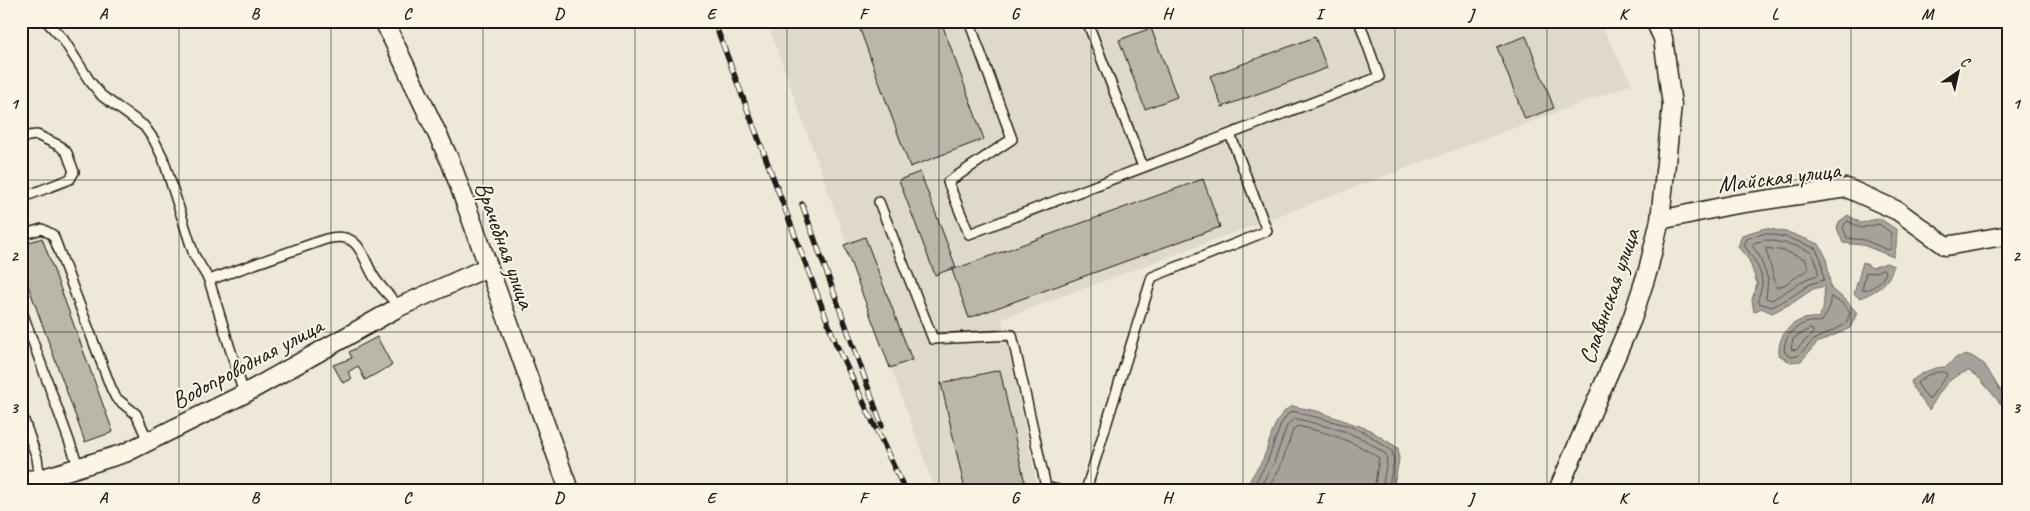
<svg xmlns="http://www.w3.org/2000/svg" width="2030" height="511" viewBox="0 0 2030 511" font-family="Caveat,sans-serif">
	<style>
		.built { fill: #ded9cb }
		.water { fill: #a7a299; stroke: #6f6c67 }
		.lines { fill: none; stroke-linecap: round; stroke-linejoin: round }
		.shore { stroke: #54524e; stroke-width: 1 }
		.building { fill: #bab6aa; stroke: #1c1c1c }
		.service-casing { stroke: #1c1c1c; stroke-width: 12 }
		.minor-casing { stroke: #1c1c1c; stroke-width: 21 }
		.service { stroke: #fcf5e5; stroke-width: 9 }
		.minor { stroke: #fcf5e5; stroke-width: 18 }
		.rail-casing { stroke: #1c1c1c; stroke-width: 5.5 }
		.rail { stroke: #fcf5e5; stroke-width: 4; stroke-dasharray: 11; stroke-linecap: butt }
		.grid { fill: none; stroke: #1c1c1c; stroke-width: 1; stroke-opacity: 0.55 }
		.labels { text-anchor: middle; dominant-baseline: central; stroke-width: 4; stroke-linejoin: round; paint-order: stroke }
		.street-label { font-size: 24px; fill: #1c1c1c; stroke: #fcf5e5 }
		.neatline { fill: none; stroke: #1c1c1c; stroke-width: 2 }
		.grid-label { font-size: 16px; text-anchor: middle; font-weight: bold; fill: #1c1c1c }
	</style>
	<rect width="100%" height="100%" fill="#eee8d9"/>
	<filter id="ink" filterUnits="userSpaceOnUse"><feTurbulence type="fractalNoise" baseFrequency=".02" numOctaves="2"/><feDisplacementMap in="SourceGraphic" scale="10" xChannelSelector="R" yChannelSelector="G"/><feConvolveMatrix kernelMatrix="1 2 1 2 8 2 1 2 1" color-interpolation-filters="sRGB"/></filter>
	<g filter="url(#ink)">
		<!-- built -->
		<path class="built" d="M767,21H1599L1632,84L1002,319L1038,490H935Z"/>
		<!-- water -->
		<path class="water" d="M1848,215L1861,223L1879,218L1897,230L1896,247L1893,257L1863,245L1843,243L1837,228L1840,221Z
			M1765,228L1790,233L1819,244L1826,257L1831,289L1845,299L1857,313L1850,328L1817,343L1801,361L1790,362L1779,355C1777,332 1796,316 1818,318L1823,310L1825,286L1813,289L1794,302L1772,313L1761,308L1754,312L1752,300L1757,283L1749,260L1738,247L1742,235Z
			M1863,262L1872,268L1886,263L1894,266C1887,285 1879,290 1860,298L1854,294Z
			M1970,355L1984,364L2002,393L2001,404L1979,378L1969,371C1946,377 1941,391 1929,410L1913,388L1911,381C1922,373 1932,367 1946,367L1957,357Z
			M1292,406L1317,411L1368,429L1398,448L1399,460L1393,490H1247C1248,479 1258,469 1263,459C1271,441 1273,416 1292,406Z"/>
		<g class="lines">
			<!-- shore -->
			<path class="shore" d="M1848,221L1861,228L1879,224L1891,233V249L1888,250L1864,240L1847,238L1843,227Z
				M1766,233L1789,238L1815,248L1821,259L1824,280L1810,284L1791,297L1772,307L1759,303C1757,296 1762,290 1762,283C1762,268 1751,256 1744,245L1747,239Z
				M1767,240C1778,242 1800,245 1810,252C1816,257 1818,269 1818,275L1808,278L1772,300L1766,298L1768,279L1759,255L1752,246L1754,243Z
				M1766,248L1785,251L1805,259L1809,269L1784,285L1777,288Z
				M1883,269L1886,272C1883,282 1872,290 1862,290L1866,272L1873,273Z
				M1831,297L1842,303L1850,313L1846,324L1815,339L1798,356L1791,357L1785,353C1781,339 1796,324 1810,322C1815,321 1817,323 1822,321L1828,312Z
				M1810,329L1813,330V333L1796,350L1791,349L1793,339Z
				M1938,372H1945L1947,375L1930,398L1928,399L1917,383L1926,376Z
				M1251,490L1267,462L1281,424L1288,414L1292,411L1346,425L1366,433L1392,451L1394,460L1388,490
				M1258,490L1273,465L1287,426L1294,418L1344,431L1363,439L1386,454L1387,460L1382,490
				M1267,490L1280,468L1293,430L1297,426C1327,432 1354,441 1379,458L1374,490"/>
		</g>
		<!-- building -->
		<path class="building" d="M857,21H941L984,139L910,167Z
			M1151,28L1177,97L1145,109L1119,40Z
			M1526,36L1554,108L1525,119L1497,47Z
			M1315,37L1327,68L1222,107L1210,76Z
			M920,172L956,267L935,275L899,180Z
			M1203,179L1220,227L969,318L952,270Z
			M865,237L912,360L890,368L844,245Z
			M42,238L113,432L85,442L21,266V245Z
			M377,337L392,365L365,380L358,366L348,372L352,379L343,383L333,365L352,358L349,352Z
			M1000,370L1026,488L1018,490H965L941,383Z"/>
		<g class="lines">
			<defs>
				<path id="service" d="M46,21L63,39L89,80L102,96L144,126L154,140L163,158L194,255L209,280L244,394
					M969,21L1012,139L948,182L969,234L1379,77L1359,21
					M1087,21L1143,167
					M21,139L28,136L37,135L60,146L67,153L74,172L70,179L21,198
					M879,202L933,339L1012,335L1046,487L1059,490
					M21,235L42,229L53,235L111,388L116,398L136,414L148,441
					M209,280L326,239C362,230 361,258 376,280C383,290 392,298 399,307
					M21,309L79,468
					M21,412L37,458L40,479
					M1086,490L1152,277L1267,231L1230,134"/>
				<path id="minor" d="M384,21L451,163L569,490
					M1660,220L1731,205L1847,188L1898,211L1946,246L2009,235
					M21,480L40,479L125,453L244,394L399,307L488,267
					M1558,490L1632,319L1648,270L1660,220L1672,105L1663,38L1655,21"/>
			</defs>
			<!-- service casing -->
			<use href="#service" class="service-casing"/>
			<!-- minor casing -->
			<use href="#minor" class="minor-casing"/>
			<!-- service -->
			<use href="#service" class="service"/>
			<!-- minor -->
			<use href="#minor" class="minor"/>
			<defs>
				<path id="rail" d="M714,21L836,344L905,490
					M802,204L882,426"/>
			</defs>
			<!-- rail casing -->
			<use href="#rail" class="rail-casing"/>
			<!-- rail -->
			<use href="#rail" class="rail"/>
		</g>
	</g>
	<!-- grid -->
	<path class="grid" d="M179,21V490M331,21V490M483,21V490M635,21V490M787,21V490M939,21V490M1091,21V490M1243,21V490M1395,21V490M1547,21V490M1699,21V490M1851,21V490M21,180H2009M21,332H2009"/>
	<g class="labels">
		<!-- street labels -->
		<g class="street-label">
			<text transform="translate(1779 177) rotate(-7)">Майская улица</text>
			<text transform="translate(505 245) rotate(70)">Врачебная улица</text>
			<text transform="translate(1609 296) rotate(-71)">Славянская улица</text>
			<text transform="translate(247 363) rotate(-28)">Водопроводная улица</text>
		</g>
	</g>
	<!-- margin -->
	<rect width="2030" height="511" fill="none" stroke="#fcf5e5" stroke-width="55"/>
	<!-- north arrow -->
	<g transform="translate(1958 72) rotate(34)" stroke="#fcf5e5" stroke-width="4" paint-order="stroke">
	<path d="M0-4L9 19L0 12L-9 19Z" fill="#1c1c1c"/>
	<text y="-8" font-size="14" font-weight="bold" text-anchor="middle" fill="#1c1c1c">С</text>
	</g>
	<rect x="28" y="28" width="1974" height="456" class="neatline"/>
	<g class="grid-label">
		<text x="103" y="19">A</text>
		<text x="255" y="19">B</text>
		<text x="407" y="19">C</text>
		<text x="559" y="19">D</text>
		<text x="711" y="19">E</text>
		<text x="863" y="19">F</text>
		<text x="1015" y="19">G</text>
		<text x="1167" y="19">H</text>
		<text x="1319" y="19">I</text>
		<text x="1471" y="19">J</text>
		<text x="1623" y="19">K</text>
		<text x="1775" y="19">L</text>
		<text x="1927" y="19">M</text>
		<text x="14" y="109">1</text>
		<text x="2016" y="109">1</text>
		<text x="14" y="261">2</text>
		<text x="2016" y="261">2</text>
		<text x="14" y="413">3</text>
		<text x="2016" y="413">3</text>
		<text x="103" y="503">A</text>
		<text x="255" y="503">B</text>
		<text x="407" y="503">C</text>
		<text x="559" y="503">D</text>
		<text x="711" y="503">E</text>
		<text x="863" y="503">F</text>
		<text x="1015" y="503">G</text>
		<text x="1167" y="503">H</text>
		<text x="1319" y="503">I</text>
		<text x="1471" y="503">J</text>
		<text x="1623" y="503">K</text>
		<text x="1775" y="503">L</text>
		<text x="1927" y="503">M</text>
	</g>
</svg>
